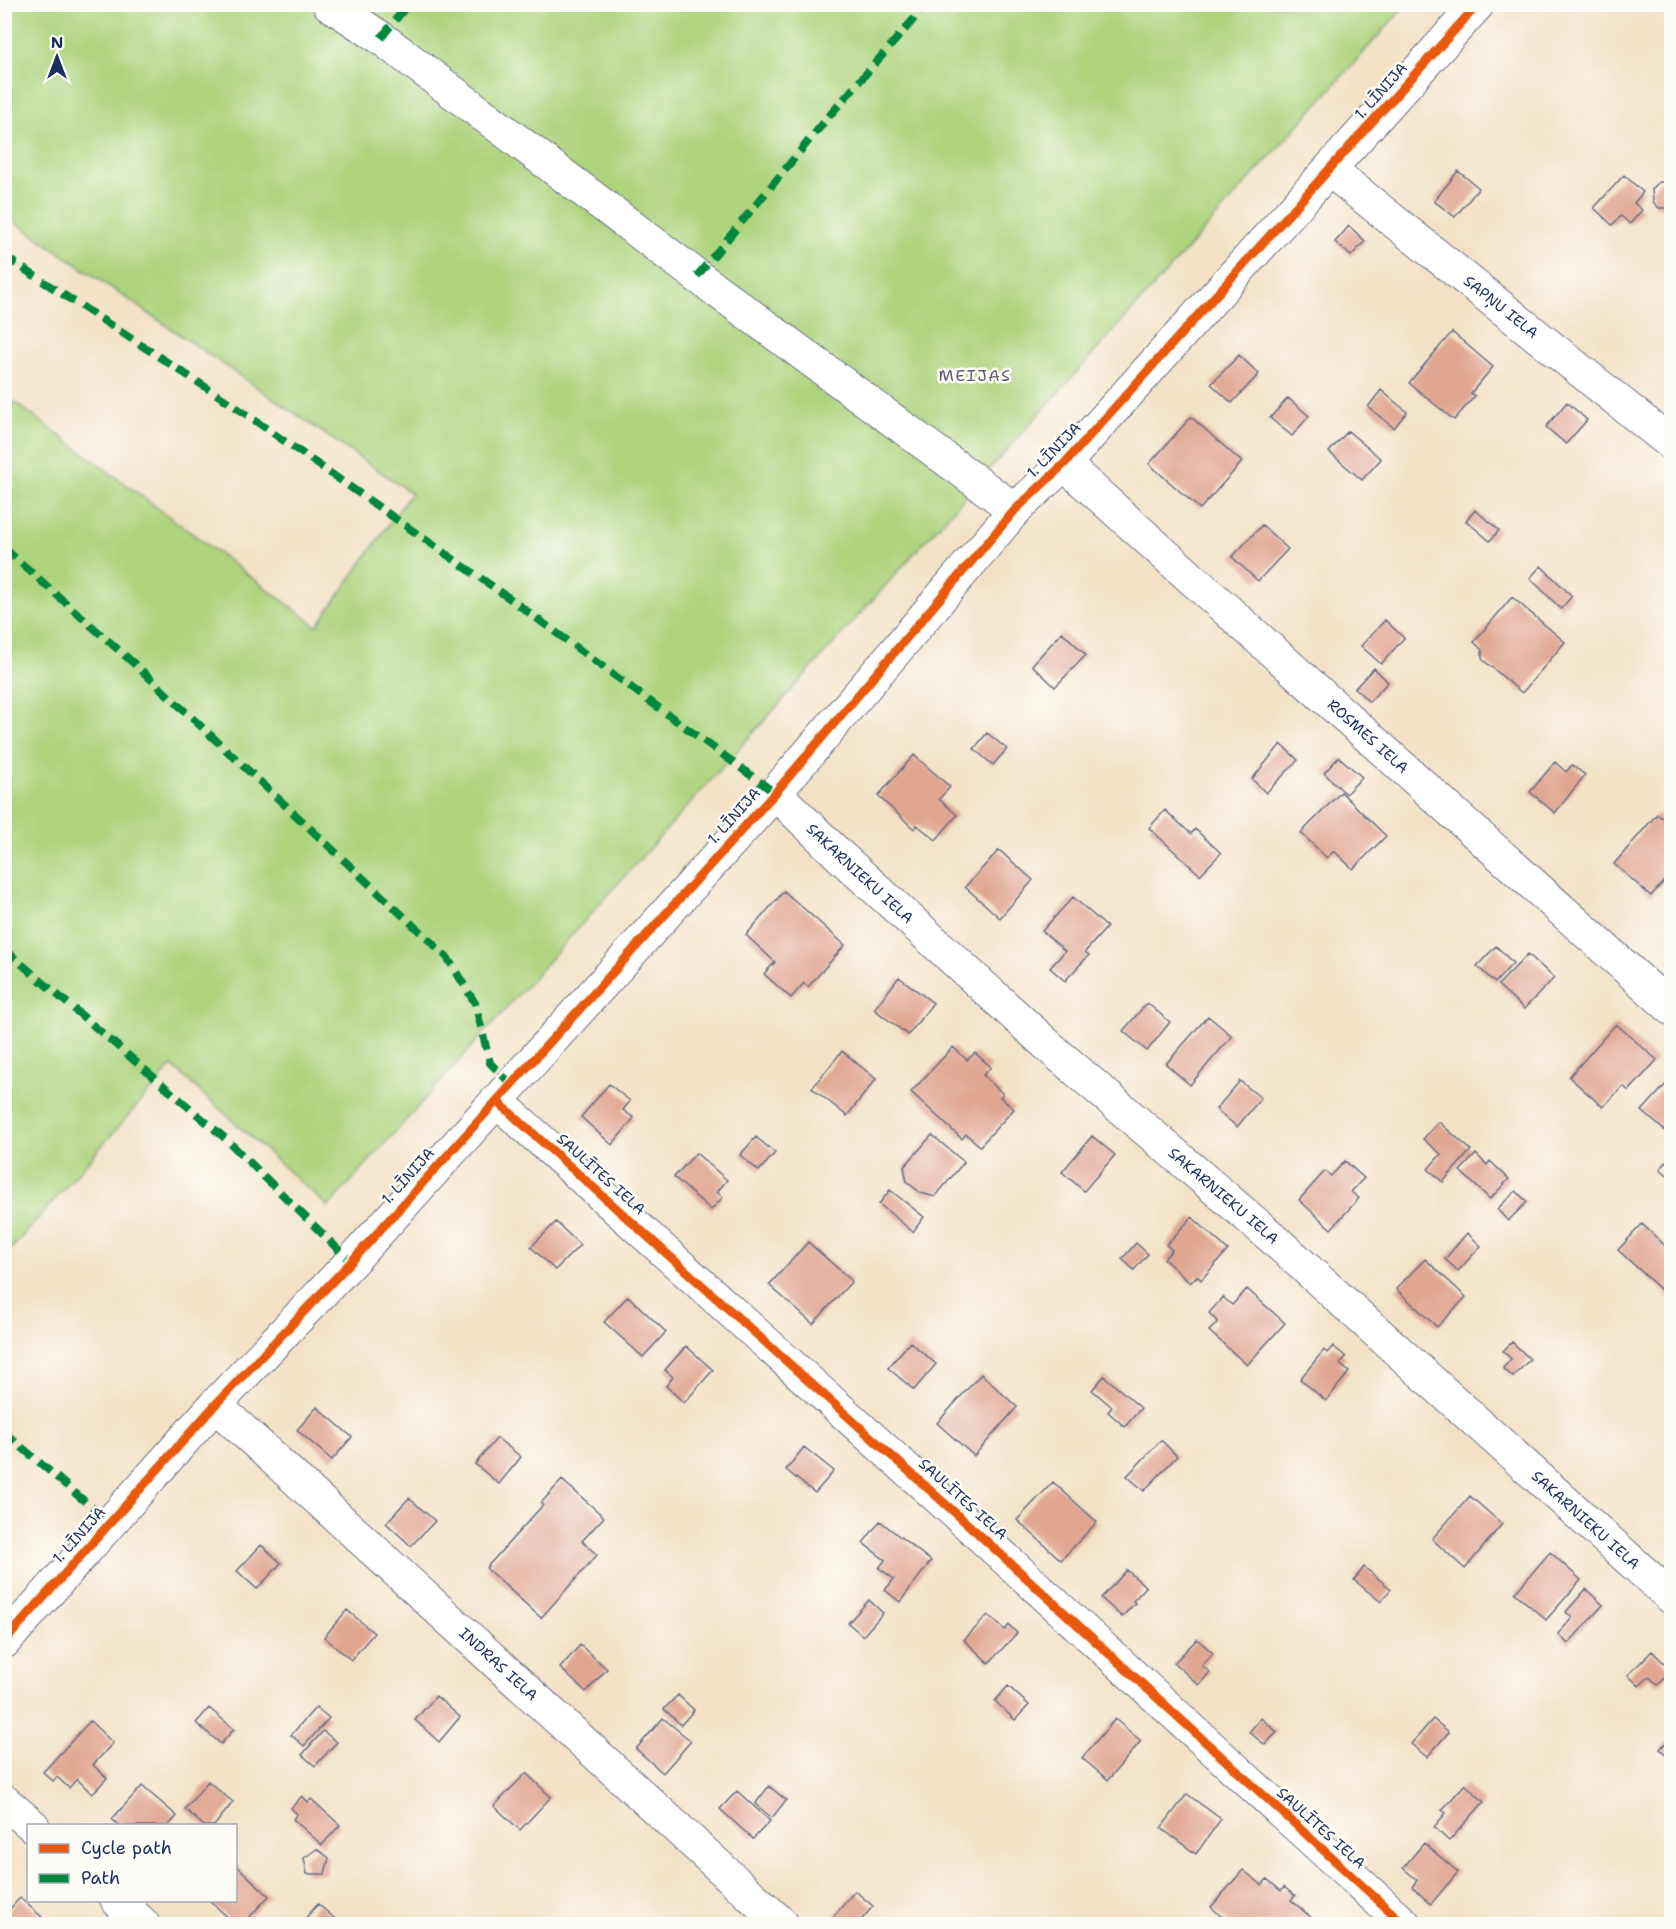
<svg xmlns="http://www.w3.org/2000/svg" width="1676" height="1929" viewBox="0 0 1676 1929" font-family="'Shantell Sans',sans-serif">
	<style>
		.green { fill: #add37d; stroke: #64816e; stroke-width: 1.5 }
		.building { fill: #e0a692 }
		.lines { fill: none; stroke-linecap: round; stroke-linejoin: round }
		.minor-casing { stroke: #676e82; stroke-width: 35 }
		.minor { stroke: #fff; stroke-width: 33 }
		.quiet { stroke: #00873e; stroke-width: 8; stroke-dasharray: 15 8; stroke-linecap: butt }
		.cycleway-casing { stroke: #fdfcf7; stroke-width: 13 }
		.cycleway { stroke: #e8590c; stroke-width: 9 }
		.labels { text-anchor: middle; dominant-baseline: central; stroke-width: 5; stroke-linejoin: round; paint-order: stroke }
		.street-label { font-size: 15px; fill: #1b2f5e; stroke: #fdfcf7 }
		.neighbourhood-label { font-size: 16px; letter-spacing: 1.5px; fill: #605970; stroke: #fdfcf7 }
	</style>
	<rect width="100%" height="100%" fill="#fdfcf7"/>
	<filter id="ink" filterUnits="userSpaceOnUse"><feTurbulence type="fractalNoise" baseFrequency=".0167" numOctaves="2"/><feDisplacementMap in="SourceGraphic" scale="12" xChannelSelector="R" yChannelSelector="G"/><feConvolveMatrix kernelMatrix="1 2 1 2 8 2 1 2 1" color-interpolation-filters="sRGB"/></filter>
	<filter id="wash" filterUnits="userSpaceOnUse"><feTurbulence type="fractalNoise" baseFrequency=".008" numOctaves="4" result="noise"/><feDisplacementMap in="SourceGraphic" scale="24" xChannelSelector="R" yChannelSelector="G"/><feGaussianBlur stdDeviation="1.35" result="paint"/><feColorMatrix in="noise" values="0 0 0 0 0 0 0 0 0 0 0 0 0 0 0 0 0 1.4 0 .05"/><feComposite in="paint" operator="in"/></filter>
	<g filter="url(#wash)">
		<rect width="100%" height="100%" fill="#f3e2c6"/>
		<!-- green -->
		<path class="green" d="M5,5H1406L328,1207L172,1066L5,1256V395L317,626L411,493L5,215Z"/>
		<g id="blocks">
			<!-- building -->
			<path class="building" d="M1458,171L1479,188L1455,217L1434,201Z
				M1624,175L1643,192L1634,203L1642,210L1630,224L1621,216L1612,225L1594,208Z
				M1659,182H1672V208H1659L1653,202L1652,189Z
				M1349,226L1365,241L1351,256L1335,242Z
				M1452,332L1493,367L1471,393L1475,396L1454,420L1409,383Z
				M1239,355L1259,374L1232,403L1211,384Z
				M1381,390L1407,412L1394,428L1368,407Z
				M1288,398L1309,416L1292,436L1270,418Z
				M1567,402L1587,420L1566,444L1546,427Z
				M1191,417L1242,462L1200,509L1149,464Z
				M1348,431L1381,459L1362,480L1329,452Z
				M1475,510L1499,530L1490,541L1466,521Z
				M1262,525L1288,549L1258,581L1232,557Z
				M1541,566L1572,596L1561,609L1530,578Z
				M1512,597L1565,642L1522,693L1482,659V650L1474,642Z
				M1385,620L1404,638L1381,664L1361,646Z
				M1062,632L1086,655L1055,687L1032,665Z
				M1374,668L1388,682L1369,702L1355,688Z
				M987,733L1007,749L993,765L974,749Z
				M1281,744L1298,760L1266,793L1252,779Z
				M914,755L950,787L939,799L957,815L936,840L917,825L914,829L878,796Z
				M1339,757L1362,777L1346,794L1324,773Z
				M1555,762L1566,772L1572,765L1585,775L1555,813L1530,792Z
				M1341,792L1386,836L1353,869L1334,851L1327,858L1301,833Z
				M1165,810L1191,834L1195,829L1221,853L1200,875L1149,828Z
				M1657,814L1672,825V872L1651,896L1614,864Z
				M999,850L1033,880L1000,918L965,887Z
				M784,891L845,945L808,987L804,983L791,998L764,974L775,962L746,935Z
				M1073,897L1107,927L1085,952L1089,955L1065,981L1050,968L1065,951L1042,931Z
				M1496,946L1513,963L1495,983L1477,966Z
				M1528,954L1554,978L1524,1009L1498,985Z
				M899,977L933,1003L908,1035L874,1009Z
				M1147,1003L1170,1022L1147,1051L1123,1031Z
				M1208,1016L1232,1036L1190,1085L1166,1064Z
				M1616,1024L1657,1060L1629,1091L1623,1086L1603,1107L1569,1077Z
				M953,1047L967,1060L975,1053L991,1067L983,1075L1003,1094L1000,1097L1014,1109L980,1146L966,1134L962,1139L911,1092Z
				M842,1051L876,1079L847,1116L812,1088Z
				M1240,1081L1261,1098L1237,1127L1216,1109Z
				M1667,1083L1672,1087V1137L1642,1111Z
				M609,1084L630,1101L623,1110L634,1118L612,1145L581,1117Z
				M1439,1122L1471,1150L1443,1182L1428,1169L1441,1154L1423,1139Z
				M932,1135L964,1162L935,1197L921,1193L907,1182L904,1167Z
				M1092,1136L1115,1155L1084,1191L1062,1172Z
				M756,1137L775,1153L759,1171L740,1155Z
				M696,1153L727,1180L717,1192L723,1197L711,1210L674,1177Z
				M1476,1154L1487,1165L1490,1161L1509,1179L1490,1199L1460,1171Z
				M1672,1156V1179L1660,1169Z
				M1345,1161L1364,1178L1351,1192L1359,1198L1331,1229L1299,1200L1325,1171L1331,1176Z
				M890,1190L924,1217L913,1232L879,1204Z
				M1516,1191L1527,1202L1508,1221L1497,1209Z
				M1192,1217L1228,1250L1201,1280L1197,1276L1190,1283L1164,1259L1172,1250L1166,1245Z
				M556,1222L580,1245L555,1270L531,1247Z
				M1642,1224L1672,1252V1300L1618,1250Z
				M1467,1233L1481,1246L1458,1271L1445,1259Z
				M808,1242L852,1281L813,1324L769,1285Z
				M1136,1243L1148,1254L1134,1270L1122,1259Z
				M1425,1259L1466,1297L1437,1327L1396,1289Z
				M1247,1289L1285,1323L1247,1365L1209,1331L1218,1322L1209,1313L1223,1297L1232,1305Z
				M628,1296L666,1332L643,1357L604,1322Z
				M910,1342L936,1364L914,1390L888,1368Z
				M1512,1342L1530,1359L1513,1377L1503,1368L1511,1359L1503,1351Z
				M686,1346L713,1370L684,1403L666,1386L673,1377L665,1370Z
				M1333,1346L1346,1357L1340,1364L1349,1372L1326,1401L1300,1379L1324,1350L1327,1353Z
				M981,1374L1017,1407L974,1456L937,1423Z
				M1104,1376L1141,1408L1125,1427L1108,1412L1112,1407L1092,1390Z
				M317,1407L352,1437L332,1460L297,1430Z
				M497,1438L521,1457L499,1484L475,1464Z
				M1161,1440L1177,1456L1144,1491L1127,1476Z
				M804,1447L834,1471L815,1493L786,1470Z
				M562,1480L604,1517L582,1541L597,1555L541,1618L486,1568L543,1505L541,1503Z
				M1053,1482L1097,1522L1061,1560L1017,1520Z
				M1470,1496L1502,1524L1465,1569L1432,1539Z
				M409,1498L435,1521L411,1546L386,1523Z
				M880,1521L931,1561L900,1602L885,1590L894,1579L879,1568L885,1560L863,1543Z
				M261,1545L281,1563L257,1589L237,1571Z
				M1550,1552L1581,1580L1546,1620L1515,1593Z
				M1364,1567L1391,1589L1381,1602L1354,1580Z
				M1127,1570L1146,1587L1133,1601L1135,1603L1122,1617L1101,1598Z
				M1586,1589L1603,1605L1568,1644L1558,1634L1572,1618L1566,1612Z
				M869,1600L883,1613L863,1636L848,1623Z
				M347,1610L374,1633L351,1660L324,1637Z
				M988,1615L1005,1630L1009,1625L1017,1633L989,1663L964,1640Z
				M1197,1639L1213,1653L1202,1666L1210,1672L1199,1685L1174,1663Z
				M580,1645L607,1669L586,1692L560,1668Z
				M1652,1651L1672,1671L1658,1685L1649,1677L1639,1686L1628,1675Z
				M1008,1686L1029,1705L1015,1720L995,1701Z
				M678,1695L694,1710L681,1725L664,1709Z
				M436,1696L460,1717L439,1742L415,1720Z
				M316,1707L329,1718L304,1746L291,1735Z
				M209,1708L234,1729L221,1744L196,1723Z
				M663,1718L691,1741L663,1773L636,1749Z
				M1261,1718L1277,1732L1265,1745L1249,1732Z
				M1115,1719L1141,1741L1108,1780L1082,1758Z
				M1433,1719L1449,1732L1427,1757L1411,1744Z
				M90,1721L113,1743L93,1765L107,1778L92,1794L77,1779L69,1788L57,1777L53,1781L43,1772Z
				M323,1731L337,1742L315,1766L302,1755Z
				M1672,1736V1760L1660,1749Z
				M526,1773L551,1797L520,1830L494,1806Z
				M208,1781L233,1802L214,1826H204L185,1809Z
				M1465,1784L1484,1802L1449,1841L1434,1827L1446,1813L1442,1810Z
				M142,1786L177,1816L168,1826H119L112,1819Z
				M769,1786L786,1800L772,1818L755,1804Z
				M737,1791L770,1821L753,1839L720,1809Z
				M1187,1794L1221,1819L1196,1854L1161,1828Z
				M302,1796L308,1802L311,1799L340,1825L322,1845L293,1819L297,1814L291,1808Z
				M1424,1843L1458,1872L1431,1904L1412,1887L1417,1880L1403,1868Z
				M317,1849L329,1858L325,1874H307L304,1858Z
				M236,1865L269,1896L243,1924H235L209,1900H236Z
				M1243,1870L1262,1885L1267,1879L1281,1891L1284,1887L1295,1896L1291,1900L1314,1920L1310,1924H1227L1229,1923L1211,1907Z
				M855,1891L873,1906L858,1924H827Z
				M20,1898L50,1924H4V1915Z
				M318,1904L341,1924H302L301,1923Z"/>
		</g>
	</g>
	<g filter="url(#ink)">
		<use href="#blocks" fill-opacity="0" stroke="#676e82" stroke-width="1.5"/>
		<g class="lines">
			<defs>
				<g id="minor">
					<path d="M329,4L381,38L697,276L1015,510"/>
					<path id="s1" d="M1330,170L1672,444"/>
					<path id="s2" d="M1064,464L1672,1009"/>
					<path id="s3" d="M775,793L841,857L1054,1051L1268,1234L1672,1598"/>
					<path d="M497,1101L972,1528L1404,1924"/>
					<path id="s4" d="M215,1405L782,1924"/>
					<path d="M4,1642L215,1405L351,1262L775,793L1015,510L1064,464L1478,4"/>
					<path d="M4,1801L33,1826"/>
					<path d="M117,1900L143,1924"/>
				</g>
			</defs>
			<!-- minor casing -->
			<use href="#minor" class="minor-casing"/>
			<!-- minor -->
			<use href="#minor" class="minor"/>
			<!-- quiet -->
			<path class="quiet" d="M381,38L408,4
				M4,256L227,401L509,598L775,793
				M697,276L830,115L927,4
				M4,548L140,669L447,957L475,1003L490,1063L511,1084
				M4,949L227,1140L351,1262
				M4,1432L110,1523"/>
			<defs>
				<path id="cycleway" d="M497,1101L972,1528L1404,1924
					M4,1642L215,1405L351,1262L775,793L1015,510L1064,464L1478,4"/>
			</defs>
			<!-- cycleway casing -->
			<use href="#cycleway" class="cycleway-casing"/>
			<!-- cycleway -->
			<use href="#cycleway" class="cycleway"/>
		</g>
	</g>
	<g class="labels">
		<!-- street labels -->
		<g class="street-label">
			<text transform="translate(1381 91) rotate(-48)">1. LĪNIJA</text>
			<text stroke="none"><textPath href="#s1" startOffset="219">SAPŅU IELA</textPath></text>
			<text transform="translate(1054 450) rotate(-46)">1. LĪNIJA</text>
			<text stroke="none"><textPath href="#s2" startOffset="408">ROSMES IELA</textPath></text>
			<text transform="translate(734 816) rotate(-48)">1. LĪNIJA</text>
			<text stroke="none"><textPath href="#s3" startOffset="117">SAKARNIEKU IELA</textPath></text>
			<text transform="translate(601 1174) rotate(42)">SAULĪTES IELA</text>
			<text transform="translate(408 1176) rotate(-48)">1. LĪNIJA</text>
			<text stroke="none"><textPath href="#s3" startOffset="603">SAKARNIEKU IELA</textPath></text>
			<text transform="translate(963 1499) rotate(42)">SAULĪTES IELA</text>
			<text stroke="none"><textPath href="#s3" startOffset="1089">SAKARNIEKU IELA</textPath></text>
			<text transform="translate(79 1535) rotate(-48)">1. LĪNIJA</text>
			<text stroke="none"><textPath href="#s4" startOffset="384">INDRAS IELA</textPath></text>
			<text transform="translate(1321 1828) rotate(42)">SAULĪTES IELA</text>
		</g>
		<!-- neighbourhood labels -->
		<g class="neighbourhood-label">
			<text x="975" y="375">MEIJAS</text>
		</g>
	</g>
	<!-- margin -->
	<rect width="1676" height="1929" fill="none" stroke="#fdfcf7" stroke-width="24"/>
	<!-- legend -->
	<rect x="27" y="1824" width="210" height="78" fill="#fdfcf7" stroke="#a3aaba" stroke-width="1.5"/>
	<rect x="39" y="1844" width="30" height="9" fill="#e8590c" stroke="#a3aaba" stroke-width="1.5"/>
	<text x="81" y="1854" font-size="18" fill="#1b2f5e">Cycle path</text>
	<rect x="39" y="1874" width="30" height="9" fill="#00873e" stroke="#a3aaba" stroke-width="1.5"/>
	<text x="81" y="1884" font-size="18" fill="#1b2f5e">Path</text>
	<!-- north arrow -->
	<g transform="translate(57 57)" stroke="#fdfcf7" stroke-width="4.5" paint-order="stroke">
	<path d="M0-4.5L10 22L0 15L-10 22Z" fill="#1b2f5e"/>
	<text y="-9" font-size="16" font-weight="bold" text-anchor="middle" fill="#1b2f5e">N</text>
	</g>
</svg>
